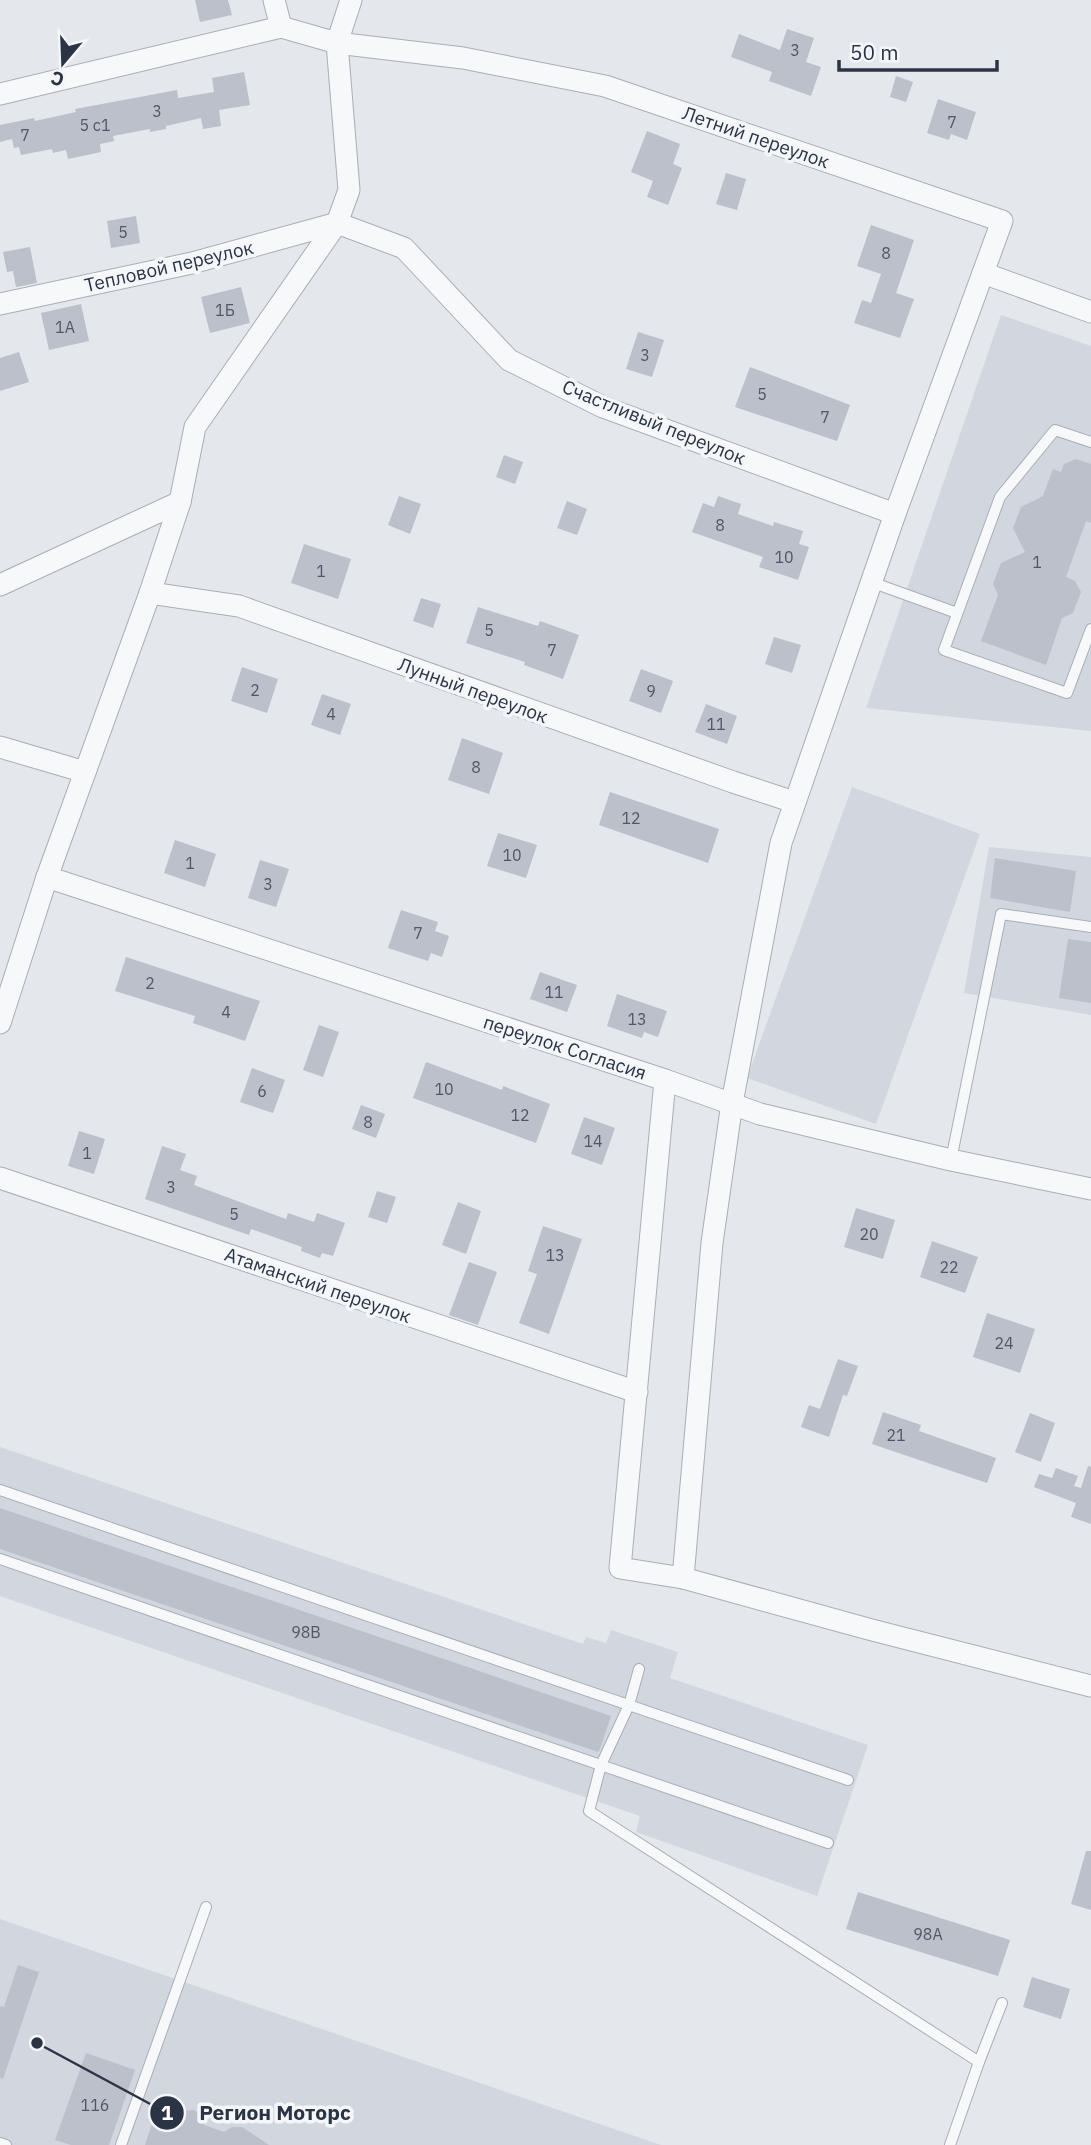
<svg xmlns="http://www.w3.org/2000/svg" width="1091" height="2145" font-family="'IBM Plex Sans',sans-serif">
  <style>
    .built { fill: #d2d6de }
    .building { fill: #bbc0ca }
    .lines { fill: none; stroke-linecap: round; stroke-linejoin: round }
    .service-casing { stroke: #a9aeb7; stroke-width: 12 }
    .minor-casing { stroke: #a9aeb7; stroke-width: 23 }
    .service { stroke: #f7f8fa; stroke-width: 10 }
    .minor { stroke: #f7f8fa; stroke-width: 21 }
    .labels { text-anchor: middle; stroke-width: 7; stroke-linejoin: round; paint-order: stroke }
    .number-label { font-size: 16px; fill: #4f5766 }
    .street-label { font-size: 19px; fill: #2b3445; stroke: #f4f6f9 }
    .leader { fill: none; stroke: #2b3445; stroke-width: 2.5 }
    .callout-dot { fill: #2b3445; stroke: #f4f6f9; stroke-width: 2.5 }
    .mark-label { font-size: 21px; text-anchor: middle; font-weight: bold; fill: #fff }
    .callout-label { font-size: 21px; text-anchor: middle; font-weight: bold; fill: #2b3445; stroke: #f4f6f9; stroke-width: 7; stroke-linejoin: round; paint-order: stroke }
  </style>
  <rect width="100%" height="100%" fill="#e4e7ec"/>
  <g class="built">
    <path d="M1001 315 1091 346V731L866 708Z"/>
    <path d="M852 787 980 834 876 1124 747 1078Z"/>
    <path d="M989 847 1091 857V1015L964 993Z"/>
    <path d="M0 1447 583 1644 586 1637 606 1643 611 1630 678 1652 670 1678 868 1745 817 1896 636 1832 640 1816 0 1596Z"/>
    <path d="M0 1919 661 2145H0Z"/>
  </g>
  <g class="building">
    <path d="M195 0H228L232 15 200 22Z"/>
    <path d="M787 29 814 38 806 62 821 67 811 96 769 81 772 72 731 57 739 34 780 50Z"/>
    <path d="M244 72 250 105 219 110 221 126 203 129 201 118 166 126V129L150 132V129L113 136 114 141 100 144 101 152 68 159 66 150 53 153 52 149 21 155 19 147 14 148 12 139 0 142V125L34 118 35 121 76 112 75 109 177 90 178 98 214 92 212 78Z"/>
    <path d="M896 76 913 82 906 102 890 97Z"/>
    <path d="M938 99 976 112 967 140 951 134 949 140 927 133Z"/>
    <path d="M647 131 680 144 673 164 682 168 668 205 647 197 653 181 631 172Z"/>
    <path d="M726 173 746 179 737 210 716 204Z"/>
    <path d="M136 216 140 243 111 248 107 221Z"/>
    <path d="M871 225 914 240 896 293 914 299 900 338 854 323 862 300 871 303 881 274 857 266Z"/>
    <path d="M30 247 37 283 16 287 13 271 7 272 3 252Z"/>
    <path d="M241 287 250 323 210 333 201 297Z"/>
    <path d="M81 304 89 341 49 350 41 313Z"/>
    <path d="M638 332 664 340 652 377 626 369Z"/>
    <path d="M19 352 29 382 0 391V358Z"/>
    <path d="M750 367 850 405 837 441 735 407Z"/>
    <path d="M504 455 523 462 515 484 496 477Z"/>
    <path d="M1076 459 1091 464V523L1086 521 1066 577 1075 581 1081 592 1073 613 1062 618 1046 665 981 641 998 595 993 584 1001 563 1025 552 1013 528 1021 507 1043 496 1053 469 1061 472 1064 464Z"/>
    <path d="M399 496 421 504 410 534 388 525Z"/>
    <path d="M718 496 741 504 738 514 773 526 774 522 803 531 799 544 809 547 798 580 759 567 763 557 692 532 703 503 714 507Z"/>
    <path d="M567 501 587 509 577 535 557 528Z"/>
    <path d="M304 544 351 559 338 599 291 583Z"/>
    <path d="M421 598 441 604 433 628 413 621Z"/>
    <path d="M478 607 538 626 540 621 579 635 563 679 524 665 525 662 466 643Z"/>
    <path d="M774 637 801 645 792 673 765 664Z"/>
    <path d="M242 667 278 679 267 713 231 701Z"/>
    <path d="M641 669 673 681 661 713 629 701Z"/>
    <path d="M322 694 351 704 340 735 311 725Z"/>
    <path d="M706 704 737 716 727 744 695 732Z"/>
    <path d="M462 738 503 753 489 794 448 780Z"/>
    <path d="M610 792 719 829 708 863 599 825Z"/>
    <path d="M498 833 537 845 526 878 487 866Z"/>
    <path d="M175 840 216 854 205 887 164 873Z"/>
    <path d="M995 858 1076 871 1070 912 990 898Z"/>
    <path d="M260 860 289 869 276 907 248 898Z"/>
    <path d="M401 910 438 922 435 931 449 936 442 957 431 953 428 961 388 948Z"/>
    <path d="M1068 939 1091 942V1003L1059 998Z"/>
    <path d="M126 957 260 1001 245 1041 193 1023 195 1016 115 991Z"/>
    <path d="M540 972 577 985 567 1012 530 999Z"/>
    <path d="M617 994 667 1011 658 1037 644 1032 642 1038 607 1026Z"/>
    <path d="M319 1025 339 1032 323 1077 303 1070Z"/>
    <path d="M426 1062 502 1090 503 1086 550 1104 536 1143 413 1098Z"/>
    <path d="M252 1068 285 1080 273 1113 240 1102Z"/>
    <path d="M361 1105 385 1114 376 1138 352 1129Z"/>
    <path d="M584 1117 615 1128 602 1165 571 1154Z"/>
    <path d="M79 1131 105 1139 94 1174 68 1166Z"/>
    <path d="M162 1146 186 1154 180 1170 197 1176 194 1185 286 1219 288 1213 314 1222 317 1213 345 1223 333 1256 322 1253 320 1258 301 1251 302 1247 251 1229 249 1235 145 1199Z"/>
    <path d="M377 1191 396 1197 387 1223 368 1217Z"/>
    <path d="M458 1202 481 1211 466 1254 442 1245Z"/>
    <path d="M856 1208 895 1220 883 1259 844 1247Z"/>
    <path d="M543 1226 582 1239 549 1334 519 1323 537 1274 528 1271Z"/>
    <path d="M932 1241 978 1257 965 1293 920 1277Z"/>
    <path d="M469 1262 497 1272 478 1325 449 1315Z"/>
    <path d="M987 1313 1035 1329 1020 1373 973 1357Z"/>
    <path d="M838 1359 858 1366 847 1396 843 1395 829 1437 801 1427 809 1405 820 1409Z"/>
    <path d="M883 1412 921 1425 919 1431 996 1458 987 1483 872 1444Z"/>
    <path d="M1030 1413 1055 1423 1041 1462 1015 1452Z"/>
    <path d="M1088 1466 1091 1467V1524L1071 1517 1076 1503 1034 1487 1039 1474 1052 1478 1056 1468 1078 1476 1074 1486 1081 1488Z"/>
    <path d="M0 1508 611 1716 600 1749 598 1752 0 1549Z"/>
    <path d="M1086 1851H1091V1910L1071 1904Z"/>
    <path d="M858 1892 1010 1940 998 1976 846 1929Z"/>
    <path d="M18 1965 39 1972 3 2079 0 2078V2006L4 2007Z"/>
    <path d="M1032 1977 1070 1989 1061 2019 1023 2007Z"/>
    <path d="M86 2053 135 2070 109 2145H71L55 2140Z"/>
    <path d="M157 2109 178 2116 184 2111 194 2110 203 2116 204 2125 224 2132 232 2127H242L269 2145H145Z"/>
  </g>
  <g class="lines">
    <defs>
      <g id="service">
        <path d="M1091 442 1055 430 1000 497 944 650 1067 693 1091 629"/>
        <path d="M871 582 957 613"/>
        <path d="M951 1160 1001 914 1091 927"/>
        <path d="M0 1490 848 1780"/>
        <path d="M0 1559 828 1843"/>
        <path d="M639 1669 629 1705 601 1765 589 1811 979 2062 950 2145"/>
        <path d="M979 2062 1002 2003"/>
        <path d="M0 2143 6 2145"/>
        <path d="M121 2145 206 1907"/>
      </g>
      <g id="minor">
        <path d="M274 0 281 27"/>
        <path d="M0 94 281 27 337 43 463 58 605 86 1002 221 895 514 781 843 732 1103 712 1243 683 1578"/>
        <path d="M983 273 1091 312"/>
        <path d="M0 304 192 263 337 223 404 248 509 360 603 407 895 514"/>
        <path d="M0 585 180 502"/>
        <path d="M150 593 239 606 733 782 794 802"/>
        <path d="M0 747 85 772"/>
        <path d="M47 877 665 1080 760 1114 951 1160 1091 1189"/>
        <path d="M0 1023 47 877 150 593 180 502 195 427 337 223 349 190 337 43 351 0"/>
        <path d="M665 1080 620 1568 683 1578 872 1630 1091 1686"/>
        <path d="M0 1178 637 1392"/>
      </g>
    </defs>
    <use href="#service" class="service-casing"/>
    <use href="#minor" class="minor-casing"/>
    <use href="#service" class="service"/>
    <use href="#minor" class="minor"/>
  </g>
  <g class="labels">
    <g class="number-label">
      <text x="795" y="56">3</text>
      <text x="157" y="117">3</text>
      <text x="952" y="128">7</text>
      <text x="95" y="131">5 с1</text>
      <text x="25" y="141">7</text>
      <text x="123" y="238">5</text>
      <text x="886" y="259">8</text>
      <text x="225" y="316">1Б</text>
      <text x="65" y="333">1А</text>
      <text x="645" y="361">3</text>
      <text x="762" y="400">5</text>
      <text x="825" y="423">7</text>
      <text x="720" y="531">8</text>
      <text x="784" y="563">10</text>
      <text x="1037" y="568">1</text>
      <text x="321" y="577">1</text>
      <text x="489" y="636">5</text>
      <text x="552" y="656">7</text>
      <text x="255" y="696">2</text>
      <text x="651" y="697">9</text>
      <text x="331" y="720">4</text>
      <text x="716" y="730">11</text>
      <text x="476" y="773">8</text>
      <text x="631" y="824">12</text>
      <text x="512" y="861">10</text>
      <text x="190" y="869">1</text>
      <text x="268" y="890">3</text>
      <text x="418" y="939">7</text>
      <text x="150" y="989">2</text>
      <text x="554" y="998">11</text>
      <text x="226" y="1018">4</text>
      <text x="637" y="1025">13</text>
      <text x="444" y="1095">10</text>
      <text x="262" y="1097">6</text>
      <text x="520" y="1121">12</text>
      <text x="368" y="1128">8</text>
      <text x="593" y="1147">14</text>
      <text x="87" y="1159">1</text>
      <text x="171" y="1193">3</text>
      <text x="234" y="1220">5</text>
      <text x="869" y="1240">20</text>
      <text x="555" y="1261">13</text>
      <text x="949" y="1273">22</text>
      <text x="1004" y="1349">24</text>
      <text x="896" y="1441">21</text>
      <text x="306" y="1638">98В</text>
      <text x="928" y="1940">98А</text>
      <text x="95" y="2111">116</text>
    </g>
    <g class="street-label">
      <text transform="translate(756 137) rotate(19)" y="7">Летний переулок</text>
      <text transform="translate(169 266) rotate(-13)" y="7">Тепловой переулок</text>
      <text transform="translate(654 422) rotate(22)" y="7">Счастливый переулок</text>
      <text transform="translate(473 690) rotate(20)" y="7">Лунный переулок</text>
      <text transform="translate(565 1047) rotate(18)" y="7">переулок Согласия</text>
      <text transform="translate(318 1285) rotate(19)" y="7">Атаманский переулок</text>
    </g>
  </g>
  <path class="leader" d="M37 2043L167 2113"/>
  <g class="callout-dot">
    <circle cx="37" cy="2043" r="7"/>
    <circle cx="167" cy="2113" r="18"/>
  </g>
  <g class="mark-label">
    <text x="167" y="2120">1</text>
  </g>
  <g class="callout-label">
    <text x="275" y="2120">Регион Моторс</text>
  </g>
  <g transform="translate(63 63) rotate(199)" stroke="#f4f6f9" stroke-width="5" paint-order="stroke">
  <path d="M0-5L12 26L0 18L-12 26Z" fill="#2b3445"/>
  <text y="-10" font-size="19" font-weight="bold" text-anchor="middle" fill="#2b3445">С</text>
  </g>
  <path d="M839 60v10h158v-10" fill="none" stroke="#2b3445" stroke-width="3.5"/>
  <text x="850" y="60" font-size="21" fill="#2b3445" stroke="#f4f6f9" stroke-width="5" paint-order="stroke">50 m</text>
</svg>
